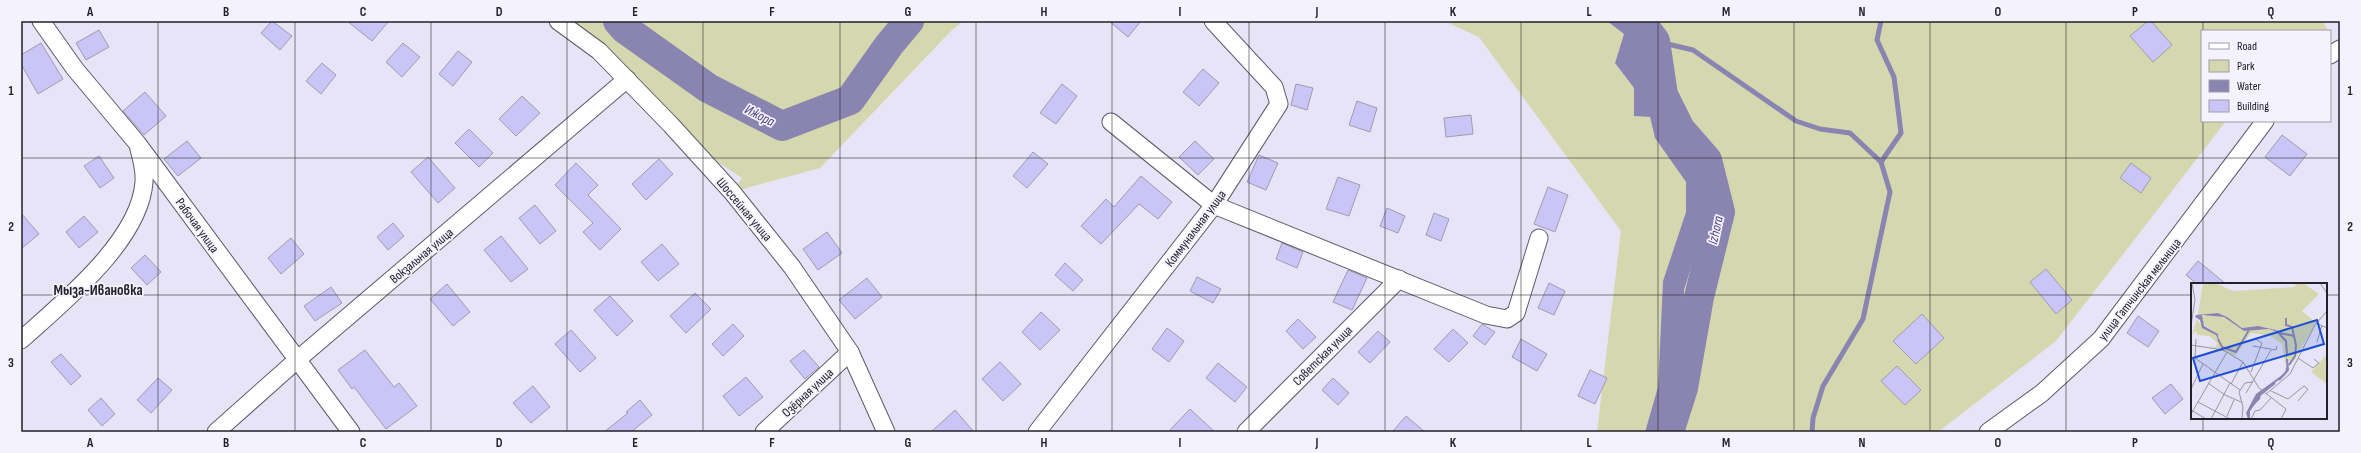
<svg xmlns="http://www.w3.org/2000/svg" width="2361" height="453" font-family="'Sofia Sans Condensed',sans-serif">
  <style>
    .green { fill: #d5d8af }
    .water { fill: #8a84b1 }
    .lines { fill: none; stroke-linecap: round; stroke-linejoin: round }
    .stream { stroke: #8a84b1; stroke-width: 5 }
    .river { stroke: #8a84b1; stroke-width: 30 }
    .building { fill: #cac5f6; stroke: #9e9cad }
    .minor-casing { stroke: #5d5b6b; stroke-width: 19 }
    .minor { stroke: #fff; stroke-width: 17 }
    .grid { fill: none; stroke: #222128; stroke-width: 1; stroke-opacity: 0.55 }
    .labels { text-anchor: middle; stroke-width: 3.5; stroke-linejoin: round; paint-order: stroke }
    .street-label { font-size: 13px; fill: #222128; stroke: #f3f2fd }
    .water-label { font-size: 14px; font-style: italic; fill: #4e427f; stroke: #f3f2fd }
    .quarter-label { font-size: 15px; font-weight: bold; fill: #222128; stroke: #f3f2fd }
    .inset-river { fill: none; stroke: #8a84b1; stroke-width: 2 }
    .inset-road { fill: none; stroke: #9896a4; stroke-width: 1 }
    .view { fill: #1d4ed8; fill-opacity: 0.15; stroke: #1d4ed8; stroke-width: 2 }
    .inset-edge { fill: none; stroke: #222128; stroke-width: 2 }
    .neatline { fill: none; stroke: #222128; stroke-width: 1.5 }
    .grid-label { font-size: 13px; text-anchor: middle; font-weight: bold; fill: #222128 }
  </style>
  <rect width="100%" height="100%" fill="#e6e4f6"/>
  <g class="green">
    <path d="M565 21H963L950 32 820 168 732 192 742 178 719 163 627 68Z"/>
    <path d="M1444 21H1607L1624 34 1615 63 1634 88V116L1650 117 1655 138 1686 182V212L1663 281 1658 387 1645 432H1597L1621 231 1479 37Z"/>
    <path d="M1644 21H2322L2329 31H2202V121H2226L2056 341 1938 432H1672L1683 370 1684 290 1696 252 1714 216 1707 169 1643 53 1646 25Z"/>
  </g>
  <path class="water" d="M1607 21H1644L1646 25 1643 53 1707 169 1714 216 1696 252 1684 290 1683 370 1672 432H1645L1658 387 1663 281 1686 212V182L1655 138 1650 117 1634 116V88L1615 63 1624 34Z"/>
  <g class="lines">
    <g class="stream">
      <path d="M1881 21 1877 40 1894 77 1901 133 1881 162"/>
      <path d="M1655 41 1693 50 1796 121 1820 129 1850 133 1881 162 1890 192 1863 319 1823 386 1813 418 1812 432"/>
    </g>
    <g class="river">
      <path d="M618 21 625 29 708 88 782 126 850 100 889 45 909 21"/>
      <path d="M1640 21 1655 41 1663 95 1680 129 1707 160 1720 212 1699 297 1683 388 1669 432"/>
    </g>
  </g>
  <g class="building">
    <path d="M272 21 292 36 280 50 261 33Z"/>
    <path d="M347 21H389L372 41Z"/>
    <path d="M1109 21H1141L1128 37Z"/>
    <path d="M2148 21H2151L2172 45 2153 62 2130 36Z"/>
    <path d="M99 30 109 47 86 60 76 43Z"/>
    <path d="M41 43 63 79 38 94 21 64V55Z"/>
    <path d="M403 43 420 57 402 77 386 62Z"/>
    <path d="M458 51 472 62 453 86 439 74Z"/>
    <path d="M322 63 336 75 321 94 306 81Z"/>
    <path d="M1203 69 1219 83 1199 106 1183 92Z"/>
    <path d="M1062 84 1077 96 1056 124 1040 113Z"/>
    <path d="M1296 84 1313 88 1307 110 1291 105Z"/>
    <path d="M145 92 166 116 144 135 123 111Z"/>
    <path d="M522 96 540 113 516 136 499 119Z"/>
    <path d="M1357 101 1377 108 1370 132 1349 125Z"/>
    <path d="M1471 115 1473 134 1446 137 1444 118Z"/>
    <path d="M469 129 493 153 479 167 455 143Z"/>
    <path d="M2282 135 2307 154 2290 176 2265 157Z"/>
    <path d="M187 141 201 158 178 176 164 159Z"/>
    <path d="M1195 141 1214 159 1198 175 1179 157Z"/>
    <path d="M1033 152 1048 164 1027 188 1013 176Z"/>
    <path d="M1259 155 1278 163 1266 190 1247 182Z"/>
    <path d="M99 156 114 178 100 188 84 166Z"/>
    <path d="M428 157 455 188 438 203 411 172Z"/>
    <path d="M659 159 673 174 646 200 632 184Z"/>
    <path d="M576 163 598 185 588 195 621 229 600 250 583 232 593 223 555 185Z"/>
    <path d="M2131 163 2151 178 2141 193 2120 178Z"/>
    <path d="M1141 176 1172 202 1158 219 1139 204 1101 244 1081 226 1106 199 1114 207Z"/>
    <path d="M1338 177 1360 185 1349 216 1326 209Z"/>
    <path d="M1548 187 1568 195 1555 232 1534 224Z"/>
    <path d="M535 205 556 231 540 244 519 218Z"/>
    <path d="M1387 208 1405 216 1398 233 1380 226Z"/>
    <path d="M21 213 39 234 21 249Z"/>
    <path d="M1434 213 1449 219 1441 241 1426 235Z"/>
    <path d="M84 216 98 232 79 248 66 232Z"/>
    <path d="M393 223 404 236 388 250 377 237Z"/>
    <path d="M827 232 842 253 818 270 803 249Z"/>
    <path d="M501 236 528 269 511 282 484 250Z"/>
    <path d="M291 238 304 254 281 274 268 258Z"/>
    <path d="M1282 243 1303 252 1297 268 1276 259Z"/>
    <path d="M662 244 679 264 658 281 641 262Z"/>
    <path d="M145 255 161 272 147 285 131 268Z"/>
    <path d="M2198 261 2226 284H2197L2186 275Z"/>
    <path d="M1065 263 1083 280 1073 291 1055 275Z"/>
    <path d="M2046 269 2072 300 2056 314 2030 282Z"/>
    <path d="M1348 270 1367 278 1352 310 1333 302Z"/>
    <path d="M1197 277 1221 289 1213 303 1190 291Z"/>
    <path d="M867 278 882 297 855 319 839 300Z"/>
    <path d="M1549 283 1565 291 1554 315 1538 308Z"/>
    <path d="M447 284 470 312 453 326 430 299Z"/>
    <path d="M331 287 342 303 315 321 304 306Z"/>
    <path d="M695 293 711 309 686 333 670 316Z"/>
    <path d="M610 296 633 321 617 336 594 310Z"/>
    <path d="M1041 312 1060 330 1040 350 1022 332Z"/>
    <path d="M1922 314 1944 338 1916 364 1893 341Z"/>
    <path d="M2138 316 2159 331 2148 347 2127 333Z"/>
    <path d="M1298 319 1316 337 1303 349 1286 331Z"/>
    <path d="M733 324 744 336 723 356 712 344Z"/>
    <path d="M1482 324 1495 332 1485 345 1473 336Z"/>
    <path d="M1167 328 1184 341 1169 362 1152 349Z"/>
    <path d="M1453 329 1468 343 1449 362 1434 349Z"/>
    <path d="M571 330 596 358 580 372 555 344Z"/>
    <path d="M1378 331 1390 342 1370 363 1358 352Z"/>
    <path d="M1521 339 1547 354 1537 371 1512 357Z"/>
    <path d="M365 350 394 387 399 383 417 406 386 429 354 387 352 389 338 370Z"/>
    <path d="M804 350 819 367 805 379 790 361Z"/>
    <path d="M61 354 81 376 71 385 51 362Z"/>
    <path d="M1000 362 1021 384 1003 401 982 379Z"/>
    <path d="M1218 363 1247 387 1235 402 1206 378Z"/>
    <path d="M1897 366 1921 390 1905 405 1881 381Z"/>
    <path d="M1590 370 1607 378 1595 404 1578 396Z"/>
    <path d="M746 377 763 397 739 416 723 396Z"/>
    <path d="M158 378 172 390 151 413 137 400Z"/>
    <path d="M1333 378 1349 393 1338 405 1322 390Z"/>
    <path d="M2171 384 2183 399 2165 414 2152 398Z"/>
    <path d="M533 386 550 407 531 423 513 403Z"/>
    <path d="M101 398 115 414 102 426 88 410Z"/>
    <path d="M640 400 652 415 631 432H604L628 413 626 412Z"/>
    <path d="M1190 409 1215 432H1168Z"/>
    <path d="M955 410 974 432H931Z"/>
    <path d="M1406 416 1425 432H1392Z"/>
  </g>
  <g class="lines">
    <defs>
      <g id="minor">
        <path d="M41 21 75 69 137 143 351 432"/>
        <path d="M558 21 599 51 671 125 732 192 792 267 850 352 886 432"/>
        <path d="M2330 55 2340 49"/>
        <path d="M1111 122 1214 205 1486 315 1507 319 1516 313 1539 238"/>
        <path d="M21 340C62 303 140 241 144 182 145 171 142 160 139 149"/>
        <path d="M216 432 297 360 627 79"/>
        <path d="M764 432 850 352"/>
        <path d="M1037 432 1214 205 1279 104 1274 87 1213 21"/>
        <path d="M1246 432 1399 279"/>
        <path d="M1988 432 2042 393 2101 339 2265 121"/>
      </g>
    </defs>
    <use href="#minor" class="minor-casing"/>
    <use href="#minor" class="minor"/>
  </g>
  <path class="grid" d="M158 21V432M295 21V432M431 21V432M567 21V432M703 21V432M840 21V432M976 21V432M1112 21V432M1249 21V432M1385 21V432M1521 21V432M1658 21V432M1794 21V432M1930 21V432M2066 21V432M2203 21V31M2203 121V284M21 158H2340M21 295H2192M2326 295H2340M2203 418V432"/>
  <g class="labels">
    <g class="street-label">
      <text transform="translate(745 209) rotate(50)" y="5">Шоссейная улица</text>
      <text transform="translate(198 225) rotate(54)" y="5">Рабочая улица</text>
      <text transform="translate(1195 228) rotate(-53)" y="5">Коммунальная улица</text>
      <text transform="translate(421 255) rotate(-40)" y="5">Вокзальная улица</text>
      <text transform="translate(2139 289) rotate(-52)" y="5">улица Гатчинская мельница</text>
      <text transform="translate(1322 355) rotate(-45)" y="5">Советская улица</text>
      <text transform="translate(807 392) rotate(-43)" y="5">Озёрная улица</text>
    </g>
    <g class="water-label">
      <text transform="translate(760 115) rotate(27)" y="5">Ижора</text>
      <text transform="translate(1715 230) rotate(-77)" y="5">Izhora</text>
    </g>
    <g class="quarter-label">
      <text x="98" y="295">Мыза-Ивановка</text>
    </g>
  </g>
  <g transform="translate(2191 283)">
    <rect width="136" height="136" fill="#e6e4f6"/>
    <path d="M12 0H24L42 8 103 4 106 0H112L128 11 111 28 125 40 103 78H97L95 59 85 47 67 43 51 45 36 34 27 30 7 32ZM14 32 33 34 53 48 78 46 86 49 93 57 96 79 94 81 91 61 80 53 60 50 44 73 18 63 25 64 26 60 18 53 6 52 5 48 1 52 6 36 9 41 25 52 29 59 27 51 11 40 10 34ZM136 71V101L120 89Z" fill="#d5d8af"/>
    <path d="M27 30 36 34 51 45 67 43 85 47 95 59 97 88 93 93 70 110 69 116 59 126 57 136 55 130 65 111 94 90 96 81 94 59 86 49 78 46 53 48 33 34 11 32 13 43 27 51 28 59 25 52 11 45 9 37 4 34 5 32Z" fill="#8a84b1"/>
    <path class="inset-river" d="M95 35V42L101 44 105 62 104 73 98 82M86 48 95 58 96 71M89 50 103 53M27 56 31 64 45 69 58 47M88 97 97 87 96 76M58 136V128L69 112 84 100"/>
    <path class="inset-road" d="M129 0 136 10M125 40 136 45M0 42 4 17 1 0M5 56 4 75 49 107M126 59 131 42M0 62 32 67 52 79 68 105 95 126 90 136M62 63 85 67 86 63M107 75 122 85 128 80 123 76M60 89 71 60 63 55M17 100 34 112 50 119M40 101 52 79M0 106 12 81M80 108 97 116 113 103 117 106 107 118M55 110 80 67M75 111 99 91 124 42 136 28M7 119 39 136M0 127 15 136M0 131 36 69M36 133 43 117M20 136 39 100M51 136 52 124 48 109 54 100 62 99M60 136 64 128 69 127 80 115"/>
    <path class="view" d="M126 37 133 61 9 98 2 75Z"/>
    <rect width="136" height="136" class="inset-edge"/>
  </g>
  <rect width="2361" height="453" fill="none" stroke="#f3f2fd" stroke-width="44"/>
  <rect x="2201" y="30" width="130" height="92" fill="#f3f2fd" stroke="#9f9ea8"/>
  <rect x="2209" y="43" width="20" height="6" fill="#ffffff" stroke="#9f9ea8"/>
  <text x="2237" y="50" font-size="12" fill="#222128">Road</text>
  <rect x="2209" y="60" width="20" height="12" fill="#d5d8af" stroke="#9f9ea8"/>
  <text x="2237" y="70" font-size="12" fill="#222128">Park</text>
  <rect x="2209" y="80" width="20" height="12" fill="#8a84b1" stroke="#9f9ea8"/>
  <text x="2237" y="90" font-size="12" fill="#222128">Water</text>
  <rect x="2209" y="100" width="20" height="12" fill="#cac5f6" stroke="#9f9ea8"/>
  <text x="2237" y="110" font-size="12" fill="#222128">Building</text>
  <rect x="22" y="22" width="2317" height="409" class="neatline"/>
  <g class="grid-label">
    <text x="90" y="16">A</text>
    <text x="226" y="16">B</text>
    <text x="363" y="16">C</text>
    <text x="499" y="16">D</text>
    <text x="635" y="16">E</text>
    <text x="772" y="16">F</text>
    <text x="908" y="16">G</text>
    <text x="1044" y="16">H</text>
    <text x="1180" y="16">I</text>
    <text x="1317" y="16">J</text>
    <text x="1453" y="16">K</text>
    <text x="1589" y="16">L</text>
    <text x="1726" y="16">M</text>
    <text x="1862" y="16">N</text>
    <text x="1998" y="16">O</text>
    <text x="2135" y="16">P</text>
    <text x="2271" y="16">Q</text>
    <text x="11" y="95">1</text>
    <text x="2350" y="95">1</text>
    <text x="11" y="231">2</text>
    <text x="2350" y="231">2</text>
    <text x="11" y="367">3</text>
    <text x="2350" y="367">3</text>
    <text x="90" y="447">A</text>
    <text x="226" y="447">B</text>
    <text x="363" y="447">C</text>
    <text x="499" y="447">D</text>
    <text x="635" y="447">E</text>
    <text x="772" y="447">F</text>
    <text x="908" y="447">G</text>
    <text x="1044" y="447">H</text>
    <text x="1180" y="447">I</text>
    <text x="1317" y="447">J</text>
    <text x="1453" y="447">K</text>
    <text x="1589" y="447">L</text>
    <text x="1726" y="447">M</text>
    <text x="1862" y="447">N</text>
    <text x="1998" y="447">O</text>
    <text x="2135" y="447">P</text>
    <text x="2271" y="447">Q</text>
  </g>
</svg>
